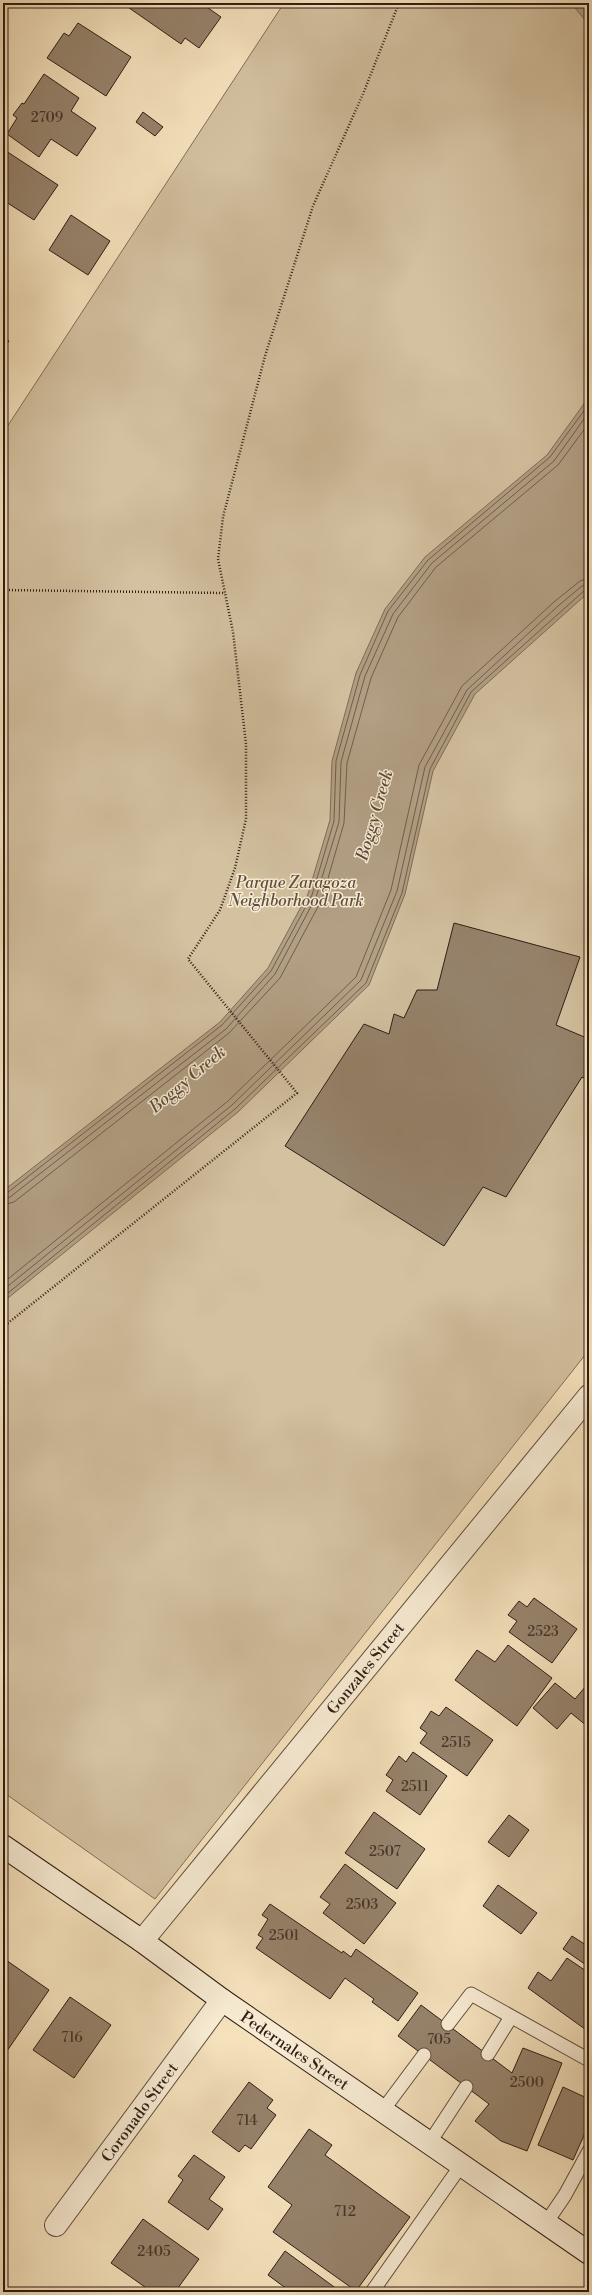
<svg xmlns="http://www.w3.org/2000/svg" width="592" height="2295" font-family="'Libre Bodoni',serif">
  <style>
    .green { fill: #d3c1a0; stroke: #816f5a }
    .water { fill: #b29f84; stroke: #7e6b57 }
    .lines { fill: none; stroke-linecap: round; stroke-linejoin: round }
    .shore { stroke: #705e4c; stroke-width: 1 }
    .building { fill: #96836c; stroke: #2f1d14 }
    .lane-casing { stroke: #604e3e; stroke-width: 15 }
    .street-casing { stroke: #604e3e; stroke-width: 24 }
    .secondary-casing { stroke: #2f1d14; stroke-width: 24 }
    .path { stroke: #2f1d14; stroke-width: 2.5; stroke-dasharray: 1 2; stroke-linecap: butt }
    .lane { stroke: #f8ecd4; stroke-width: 13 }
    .street { stroke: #f8ecd4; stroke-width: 22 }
    .secondary { stroke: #f8ecd4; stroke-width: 22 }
    .rail { stroke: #2f1d14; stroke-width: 3; stroke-dasharray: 7 7; stroke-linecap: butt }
    .labels { text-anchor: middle; stroke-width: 3; stroke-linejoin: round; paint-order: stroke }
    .number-label { font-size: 14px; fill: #49362a }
    .park-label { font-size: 16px; font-style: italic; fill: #604e3e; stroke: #f8ecd4 }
    .street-label { font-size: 16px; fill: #2f1d14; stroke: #f8ecd4 }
    .water-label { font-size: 17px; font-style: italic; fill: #5d4a3b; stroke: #f8ecd4 }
  </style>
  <rect width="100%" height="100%" fill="#f5e2bd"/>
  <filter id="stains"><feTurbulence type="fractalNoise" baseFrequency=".005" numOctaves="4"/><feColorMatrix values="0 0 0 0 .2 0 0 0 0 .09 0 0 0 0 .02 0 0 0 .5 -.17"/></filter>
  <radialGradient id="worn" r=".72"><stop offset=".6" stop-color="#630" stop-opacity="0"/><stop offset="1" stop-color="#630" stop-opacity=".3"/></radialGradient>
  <path class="green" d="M284 3H589V1350L155 1899 3 1792V433Z"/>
  <g class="water">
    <path d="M571 3H589V25Z"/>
    <path d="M589 397V592L475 694 433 771 405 894 369 985 238 1112 3 1302V1191L220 1022 268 968 308 894 330 820 332 761 356 673 385 609 425 557 547 455Z"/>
  </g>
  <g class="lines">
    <g class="shore">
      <path d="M3 1194 7 1193 222 1025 271 971 312 895 334 821 336 761 360 675 388 611 428 560 550 457 589 404"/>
      <path d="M3 1199 10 1197 226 1029 275 974 316 897 339 822 341 762 365 676 393 614 432 563 554 461 589 412"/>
      <path d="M3 1205 14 1202 229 1033 280 978 322 899 344 823 347 763 371 678 398 617 436 567 558 465 589 423"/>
      <path d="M3 1283 228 1101 356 977 391 890 419 765 462 686 554 602 580 581 589 578"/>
      <path d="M3 1290 232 1105 361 980 397 891 425 767 467 690 558 606 582 586 589 584"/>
      <path d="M3 1297 235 1109 366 983 402 893 430 769 471 692 585 590 589 589"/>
    </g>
  </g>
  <g class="building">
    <path d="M122 3H201L221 17 199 48 185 38 181 44Z"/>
    <path d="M78 23 131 57 106 96 47 58 64 33 69 36Z"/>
    <path d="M44 74 79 98 71 111 96 128 77 156 51 139 39 157 7 134 17 118 13 115 22 103 24 104Z"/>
    <path d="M143 112 163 127 155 136 136 122Z"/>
    <path d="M3 149 58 185 34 220 3 200Z"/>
    <path d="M71 215 110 241 88 275 49 250Z"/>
    <path d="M3 337 9 341 3 349Z"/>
    <path d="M454 923 580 957 556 1025 589 1039V1080L582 1077 506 1197 483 1187 444 1246 285 1146 364 1024 389 1034 394 1014 404 1018 417 990H437Z"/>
    <path d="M534 1598 577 1629 552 1663 509 1632 517 1621 508 1615 519 1601 527 1607Z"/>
    <path d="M508 1645 552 1678 517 1726 455 1680 477 1650 495 1662Z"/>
    <path d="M555 1683 575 1699 586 1686 589 1689V1724L587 1726 571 1713 557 1729 533 1708Z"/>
    <path d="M446 1707 493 1740 467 1776 420 1743 427 1733 420 1728 426 1719 431 1711 439 1716Z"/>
    <path d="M413 1752 447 1776 420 1815 386 1791 393 1780 386 1775 399 1756 406 1762Z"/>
    <path d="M374 1812 425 1849 397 1889 345 1853Z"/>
    <path d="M509 1815 529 1830 509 1857 488 1842Z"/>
    <path d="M345 1864 396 1903 364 1944 323 1913 330 1904 320 1897Z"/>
    <path d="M498 1885 537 1913 521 1934 483 1906Z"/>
    <path d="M270 1904 342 1953 343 1951 351 1957 356 1949 418 1993 398 2021 372 2002 374 1999 345 1978 330 1999 256 1948 263 1938 258 1935 268 1919 262 1915Z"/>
    <path d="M572 1936 589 1947V1967L563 1949Z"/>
    <path d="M3 1958 49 1990 7 2051 3 2048Z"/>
    <path d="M567 1958 589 1973V2032L528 1988 538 1972 551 1981Z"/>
    <path d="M70 1997 111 2025 74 2078 33 2050Z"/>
    <path d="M421 2005 512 2073 523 2048 562 2063 527 2151 501 2141 475 2121 489 2104 398 2036Z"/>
    <path d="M249 2082 273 2100 267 2108 276 2115 251 2149 245 2145 239 2152 212 2132Z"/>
    <path d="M563 2087 589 2099V2124L573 2160 538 2145Z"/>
    <path d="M309 2129 332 2145 325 2155 410 2217 356 2291 273 2232 292 2205 268 2187Z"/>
    <path d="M194 2155 225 2177 209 2199 223 2209 208 2230 168 2202 183 2180 178 2176Z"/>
    <path d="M143 2219 199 2259 175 2292H152L111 2263Z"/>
    <path d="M285 2251 341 2292H291L268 2275Z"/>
  </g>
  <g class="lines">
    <defs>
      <g id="lane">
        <path d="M448 2024 471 1994 589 2060"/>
        <path d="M488 2054 511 2017"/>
        <path d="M383 2110 424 2055"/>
        <path d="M430 2142 466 2087"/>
        <path d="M546 2223 565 2195 589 2151"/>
        <path d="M372 2292 462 2164"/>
      </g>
      <g id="street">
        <path d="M142 1941 589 1396"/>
        <path d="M56 2225 222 2000"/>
      </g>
      <path id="secondary" d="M3 1846 142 1941 222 2000 589 2253"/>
    </defs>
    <use href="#lane" class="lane-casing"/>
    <use href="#street" class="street-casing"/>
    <use href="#secondary" class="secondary-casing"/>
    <g class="path">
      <path d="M3 590 224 593"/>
      <path d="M3 1327 297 1093 188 959 220 910 235 868 246 819V744L233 632 218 559 223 517 265 356 313 206 363 94 399 3"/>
    </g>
    <use href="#lane" class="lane"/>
    <use href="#street" class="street"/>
    <use href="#secondary" class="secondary"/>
    <path class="rail" d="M3 2284 9 2292"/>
  </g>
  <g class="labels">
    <g class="number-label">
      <text x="47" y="122">2709</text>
      <text x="543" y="1636">2523</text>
      <text x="456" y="1747">2515</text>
      <text x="415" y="1791">2511</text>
      <text x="385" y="1856">2507</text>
      <text x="362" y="1909">2503</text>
      <text x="284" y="1940">2501</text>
      <text x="72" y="2042">716</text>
      <text x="439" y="2044">705</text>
      <text x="527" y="2087">2500</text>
      <text x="247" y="2125">714</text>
      <text x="345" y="2216">712</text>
      <text x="154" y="2256">2405</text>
    </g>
    <g class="park-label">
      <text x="296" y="888">Parque Zaragoza<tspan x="296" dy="18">Neighborhood Park</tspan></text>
    </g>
    <g class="street-label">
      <text transform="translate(365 1668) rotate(-51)" y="6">Gonzales Street</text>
      <text transform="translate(295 2050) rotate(34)" y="6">Pedernales Street</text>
      <text transform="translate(139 2112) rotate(-54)" y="6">Coronado Street</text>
    </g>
    <g class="water-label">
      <text transform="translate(374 815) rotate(-74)" y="6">Boggy Creek</text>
      <text transform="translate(187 1079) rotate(-40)" y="6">Boggy Creek</text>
    </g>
  </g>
  <rect width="592" height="2295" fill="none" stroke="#f5e2bd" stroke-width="16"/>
  <rect x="4" y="4" width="584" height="2287" fill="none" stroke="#2f1d14" stroke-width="2"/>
  <rect x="8" y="8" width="576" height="2279" fill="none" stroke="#2f1d14"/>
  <rect width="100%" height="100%" filter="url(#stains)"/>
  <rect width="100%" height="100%" fill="url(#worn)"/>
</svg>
